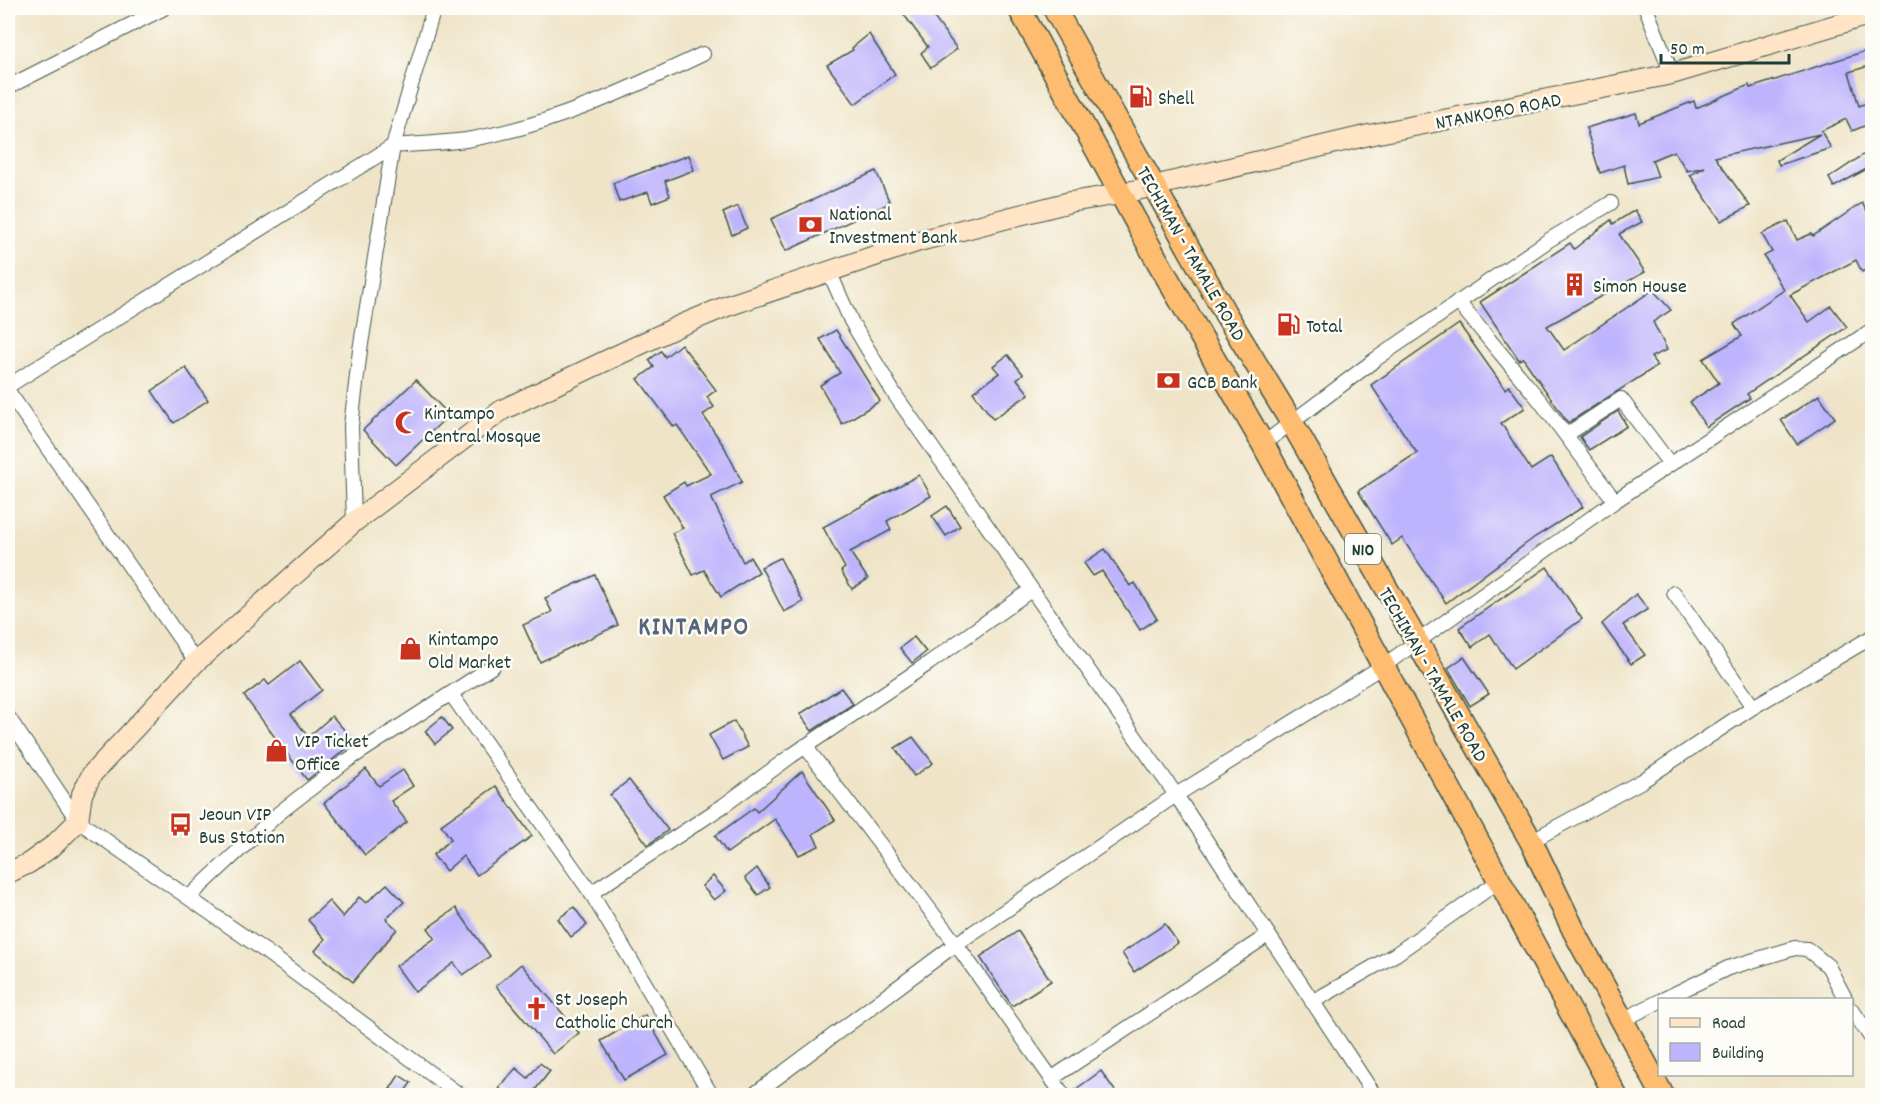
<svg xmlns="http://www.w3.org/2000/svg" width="1880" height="1103" font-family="Dekko,sans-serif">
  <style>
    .building { fill: #beb3fd }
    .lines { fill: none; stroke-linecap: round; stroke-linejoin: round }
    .minor-casing { stroke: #3e564a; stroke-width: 16 }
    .secondary-casing { stroke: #3e564a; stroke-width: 22 }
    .trunk-casing { stroke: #3e564a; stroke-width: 25 }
    .minor { stroke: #fff; stroke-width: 14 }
    .secondary { stroke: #ffe4c6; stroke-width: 20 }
    .trunk { stroke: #febc70; stroke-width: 22 }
    .labels { text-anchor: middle; stroke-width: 5; stroke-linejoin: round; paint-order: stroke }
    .shield { fill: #fdfcf7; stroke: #62766e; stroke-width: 1.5 }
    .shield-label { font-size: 18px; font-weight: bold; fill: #1f3d34 }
    .poi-label { font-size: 20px; fill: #1f3d34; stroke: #fdfcf7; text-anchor: start }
    .street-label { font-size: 20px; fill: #1f3d34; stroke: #fdfcf7 }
    .district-label { font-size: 26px; font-weight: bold; letter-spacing: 1.5px; fill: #57667a; stroke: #fdfcf7 }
  </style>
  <rect width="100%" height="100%" fill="#fdfcf7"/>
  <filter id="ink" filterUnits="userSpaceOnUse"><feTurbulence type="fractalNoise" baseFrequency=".0167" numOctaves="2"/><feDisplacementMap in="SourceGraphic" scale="12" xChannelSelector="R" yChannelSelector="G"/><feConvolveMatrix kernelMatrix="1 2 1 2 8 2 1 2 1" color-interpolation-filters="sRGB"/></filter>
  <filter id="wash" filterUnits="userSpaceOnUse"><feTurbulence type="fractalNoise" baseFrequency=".008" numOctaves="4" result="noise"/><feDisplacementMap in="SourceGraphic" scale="24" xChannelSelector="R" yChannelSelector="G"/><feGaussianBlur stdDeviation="1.35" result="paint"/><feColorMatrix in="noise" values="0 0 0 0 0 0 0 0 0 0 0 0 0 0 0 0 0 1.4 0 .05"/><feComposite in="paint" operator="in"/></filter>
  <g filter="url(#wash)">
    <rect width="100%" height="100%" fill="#efe4c7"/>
    <g id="blocks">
      <g class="building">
        <path d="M899 8H927L957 49 931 68 921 53 928 47Z"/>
        <path d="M869 34 895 74 855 104 827 65 853 50 852 48Z"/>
        <path d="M1872 49V65L1849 72 1859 106 1872 101V123L1852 131 1846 119 1821 131 1831 148 1779 165 1777 160 1820 134 1715 157 1750 206 1721 221 1690 175 1705 167 1687 171 1674 151 1652 160 1658 177 1628 184 1624 165 1600 173 1586 128 1636 113 1639 123 1694 101 1696 108 1749 85 1750 88Z"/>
        <path d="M1872 149V166L1834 187 1829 178Z"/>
        <path d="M689 155 694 170 665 181 670 196 652 203 648 192 619 202 613 183Z"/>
        <path d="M876 171 890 203 786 251 771 219Z"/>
        <path d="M1862 203 1872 220V266L1862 272 1856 260 1790 295 1809 322 1831 306 1847 327 1747 394 1750 398 1706 427 1690 402 1719 383 1703 359 1742 336 1734 324 1784 290 1764 256 1772 252 1762 234 1788 221 1797 240 1811 234 1813 236Z"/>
        <path d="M738 206 747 228 732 235 723 213Z"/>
        <path d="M1635 210 1642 222 1619 234 1645 272 1547 326 1564 350 1653 290 1671 310 1653 322 1667 350 1651 357 1657 366 1568 423 1523 358 1519 360 1480 302 1570 243 1574 249 1611 220 1613 224Z"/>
        <path d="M1459 324 1505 389 1509 386 1525 408 1501 423 1531 470 1551 457 1583 507 1535 537 1446 603 1402 538 1392 545 1358 491 1417 453 1371 385Z"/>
        <path d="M836 330 880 401 842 424 820 385 840 373 820 339Z"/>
        <path d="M681 344 716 390 707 397 714 407 703 415 725 448 742 482 711 497 743 562 750 557 759 572 721 597 704 570 693 575 672 533 683 528 663 495 684 482 686 486 711 474 677 425 674 427 638 379 654 367 649 360 661 351 665 357Z"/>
        <path d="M1008 355 1023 374 1017 379 1029 394 993 419 973 392 999 373 993 366Z"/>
        <path d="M186 368 208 400 174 423 152 391Z"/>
        <path d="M416 380 449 415 396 465 363 430Z"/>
        <path d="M1819 395 1835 418 1797 444 1781 420Z"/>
        <path d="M1618 411 1627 426 1589 450 1580 437Z"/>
        <path d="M919 475 931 496 887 521 891 530 850 552 868 579 852 589 841 571 845 568 823 527Z"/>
        <path d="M947 506 960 526 946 536 932 516Z"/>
        <path d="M1105 549 1130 586 1135 583 1157 619 1140 630 1102 571 1093 576 1084 563Z"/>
        <path d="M780 558 803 602 784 612 761 567Z"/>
        <path d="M1547 567 1582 619 1513 669 1490 634 1472 647 1459 628Z"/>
        <path d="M595 575 618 625 540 662 523 625 552 612 545 598Z"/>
        <path d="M1636 594 1648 609 1623 625 1645 655 1631 664 1602 624Z"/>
        <path d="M914 637 926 652 912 663 900 648Z"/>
        <path d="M1464 657 1489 694 1470 706 1448 668Z"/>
        <path d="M300 661 322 690 291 714 308 737 332 716 355 742 307 780 244 696 265 680 269 685Z"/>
        <path d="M841 688 853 704 812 731 800 714Z"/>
        <path d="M442 717 452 730 435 744 425 731Z"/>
        <path d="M734 721 748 747 723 760 709 735Z"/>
        <path d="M913 737 933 763 914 776 895 748Z"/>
        <path d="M366 769 379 786 403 770 413 786 391 801 407 822 365 855 324 803Z"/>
        <path d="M802 771 835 820 813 834 819 846 799 855 775 819 727 853 715 836 754 808 757 812Z"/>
        <path d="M629 780 668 830 648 845 610 795Z"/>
        <path d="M496 786 532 836 477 875 463 856 446 871 433 855 451 839 441 825Z"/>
        <path d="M757 868 770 887 758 895 745 878Z"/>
        <path d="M713 876 726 891 714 900 702 886Z"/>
        <path d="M387 884 404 902 386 919 397 929 353 982 315 951 325 939 308 920 329 901 343 917 359 897 366 903Z"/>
        <path d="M574 907 587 925 571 937 558 919Z"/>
        <path d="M456 908 490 956 463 975 454 963 415 992 396 966 435 938 428 928Z"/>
        <path d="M1165 924 1178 943 1134 972 1122 953Z"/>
        <path d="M1018 931 1051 981 1012 1006 980 957Z"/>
        <path d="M521 964 579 1033 553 1054 496 986Z"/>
        <path d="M645 1015 668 1055 624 1080 601 1041Z"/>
        <path d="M540 1063 550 1071 531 1095H508L499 1088 516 1068 528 1078Z"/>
        <path d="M1101 1071 1118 1095H1073L1072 1092Z"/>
        <path d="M399 1075 411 1083 402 1095 390 1089Z"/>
      </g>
    </g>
  </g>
  <g filter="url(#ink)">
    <use href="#blocks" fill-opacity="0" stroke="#3e564a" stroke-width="1.5"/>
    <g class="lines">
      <defs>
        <g id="minor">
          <path d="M1646 8 1672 74"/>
          <path d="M8 87 164 8"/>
          <path d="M829 271 851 321 895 395 1176 795 1375 1096"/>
          <path d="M1458 302 1541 402 1615 501"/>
          <path d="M8 386 393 146C418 144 443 143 466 140 551 126 627 90 703 54"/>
          <path d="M8 391 196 662"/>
          <path d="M1566 435 1621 399 1670 464"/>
          <path d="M1263 444 1376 359 1549 240 1611 203"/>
          <path d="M354 522 351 426 360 350 393 146 434 8"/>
          <path d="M1674 593 1753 707"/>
          <path d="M451 694 591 893 712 1096"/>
          <path d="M8 717 78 821 265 951 461 1096"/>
          <path d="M805 746 956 944 1064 1096"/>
          <path d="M1531 841 1642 781 1753 707 1872 637"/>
          <path d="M591 893 723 806 791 756 929 663 1031 590"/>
          <path d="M189 897 279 813 345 762 493 666"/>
          <path d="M1662 1000 1728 968 1795 948 1807 949 1828 966 1846 1000"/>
          <path d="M1312 1002 1396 954 1499 881"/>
          <path d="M1852 1010 1872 1039"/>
          <path d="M1621 1021 1660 1001"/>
          <path d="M1051 1079 1268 935"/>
          <path d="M752 1096 956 944 1176 795 1383 666 1615 501 1872 330"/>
        </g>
        <path id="secondary" d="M8 873 29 863 54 845 78 821 82 794 92 774 196 662 354 522 502 410 679 326 727 306 919 241 1070 202 1120 194 1369 135 1672 74 1872 14"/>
        <g id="trunk">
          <path d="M1019 8 1157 260 1263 444 1616 1096"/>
          <path d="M1054 8 1225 313 1292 423 1531 841 1574 931 1663 1096"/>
        </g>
      </defs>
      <use href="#minor" class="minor-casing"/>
      <use href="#secondary" class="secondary-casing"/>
      <use href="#trunk" class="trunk-casing"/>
      <use href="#minor" class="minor"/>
      <use href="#secondary" class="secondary"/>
      <use href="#trunk" class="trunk"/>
    </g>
  </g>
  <defs>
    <symbol id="fuel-bare" viewBox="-9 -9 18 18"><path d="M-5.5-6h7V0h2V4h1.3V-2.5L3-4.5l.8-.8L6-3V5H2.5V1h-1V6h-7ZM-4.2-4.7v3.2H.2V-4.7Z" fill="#c8321e" stroke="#fdfcf7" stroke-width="2.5" paint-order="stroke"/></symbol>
    <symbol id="bank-bare" viewBox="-9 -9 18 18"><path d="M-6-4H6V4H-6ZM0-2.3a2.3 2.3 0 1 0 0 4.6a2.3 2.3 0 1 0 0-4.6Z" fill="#c8321e" stroke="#fdfcf7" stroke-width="2.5" paint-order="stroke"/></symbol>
    <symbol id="building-bare" viewBox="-9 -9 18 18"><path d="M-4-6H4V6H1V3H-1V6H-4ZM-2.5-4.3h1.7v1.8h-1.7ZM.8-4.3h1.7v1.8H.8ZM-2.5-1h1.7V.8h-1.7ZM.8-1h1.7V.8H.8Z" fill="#c8321e" stroke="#fdfcf7" stroke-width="2.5" paint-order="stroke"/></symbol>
    <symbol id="mosque-bare" viewBox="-9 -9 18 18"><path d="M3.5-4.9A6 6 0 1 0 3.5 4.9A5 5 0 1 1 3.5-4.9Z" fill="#c8321e" stroke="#fdfcf7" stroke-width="2.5" paint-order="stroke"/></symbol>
    <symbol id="shop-bare" viewBox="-9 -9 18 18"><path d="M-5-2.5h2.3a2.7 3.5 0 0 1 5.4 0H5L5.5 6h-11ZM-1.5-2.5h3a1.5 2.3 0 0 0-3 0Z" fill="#c8321e" stroke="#fdfcf7" stroke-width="2.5" paint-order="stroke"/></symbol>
    <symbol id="bus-bare" viewBox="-9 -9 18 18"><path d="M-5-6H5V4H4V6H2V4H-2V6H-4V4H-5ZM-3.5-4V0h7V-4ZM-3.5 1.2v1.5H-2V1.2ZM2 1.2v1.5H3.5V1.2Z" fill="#c8321e" stroke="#fdfcf7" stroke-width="2.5" paint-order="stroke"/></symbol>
    <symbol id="church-bare" viewBox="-9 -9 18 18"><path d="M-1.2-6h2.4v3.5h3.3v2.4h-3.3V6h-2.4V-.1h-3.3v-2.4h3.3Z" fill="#c8321e" stroke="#fdfcf7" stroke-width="2.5" paint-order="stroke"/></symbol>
  </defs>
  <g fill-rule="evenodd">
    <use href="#fuel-bare" x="1124" y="80" width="33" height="33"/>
    <use href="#bank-bare" x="794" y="208" width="33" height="33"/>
    <use href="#building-bare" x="1558" y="268" width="33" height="33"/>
    <use href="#fuel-bare" x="1272" y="308" width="33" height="33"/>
    <use href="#bank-bare" x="1152" y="364" width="33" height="33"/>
    <use href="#mosque-bare" x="390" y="406" width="33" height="33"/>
    <use href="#shop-bare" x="394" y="632" width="33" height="33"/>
    <use href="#shop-bare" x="260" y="734" width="33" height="33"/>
    <use href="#bus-bare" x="164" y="808" width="33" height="33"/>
    <use href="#church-bare" x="520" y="992" width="33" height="33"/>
  </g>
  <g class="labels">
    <rect class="shield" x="1345" y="534" width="36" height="30" rx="4.5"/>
    <g class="shield-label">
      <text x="1363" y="555">N10</text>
    </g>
    <g class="poi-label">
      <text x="1158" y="104">Shell</text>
      <text x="829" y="220">National<tspan x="829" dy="23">Investment Bank</tspan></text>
      <text x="1593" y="292">Simon House</text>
      <text x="1306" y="332">Total</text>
      <text x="1187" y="388">GCB Bank</text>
      <text x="424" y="419">Kintampo<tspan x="424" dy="23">Central Mosque</tspan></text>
      <text x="428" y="645">Kintampo<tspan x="428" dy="23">Old Market</tspan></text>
      <text x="295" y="747">VIP Ticket<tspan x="295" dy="23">Office</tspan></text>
      <text x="199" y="820">Jeoun VIP<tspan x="199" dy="23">Bus Station</tspan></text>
      <text x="555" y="1005">St Joseph<tspan x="555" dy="23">Catholic Church</tspan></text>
    </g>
    <g class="street-label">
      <text transform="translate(1498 110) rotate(-11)" y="7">NTANKORO ROAD</text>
      <text transform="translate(1192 253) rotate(60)" y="7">TECHIMAN - TAMALE ROAD</text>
      <text transform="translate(1434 674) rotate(60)" y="7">TECHIMAN - TAMALE ROAD</text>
    </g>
    <g class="district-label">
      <text x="694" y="634">KINTAMPO</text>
    </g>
  </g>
  <rect width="1880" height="1103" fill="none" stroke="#fdfcf7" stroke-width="30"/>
  <rect x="1658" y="998" width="195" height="78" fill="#fdfcf7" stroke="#a4b0a9" stroke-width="1.5"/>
  <rect x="1670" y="1018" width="30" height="9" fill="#ffe4c6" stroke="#a4b0a9" stroke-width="1.5"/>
  <text x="1712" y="1028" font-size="18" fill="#1f3d34">Road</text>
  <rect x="1670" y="1043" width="30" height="18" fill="#beb3fd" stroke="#a4b0a9" stroke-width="1.5"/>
  <text x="1712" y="1058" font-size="18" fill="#1f3d34">Building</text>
  <path d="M1661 54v9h128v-9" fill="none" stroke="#1f3d34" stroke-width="3"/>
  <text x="1670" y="54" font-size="18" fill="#1f3d34" stroke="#fdfcf7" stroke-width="4.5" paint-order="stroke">50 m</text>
</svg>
